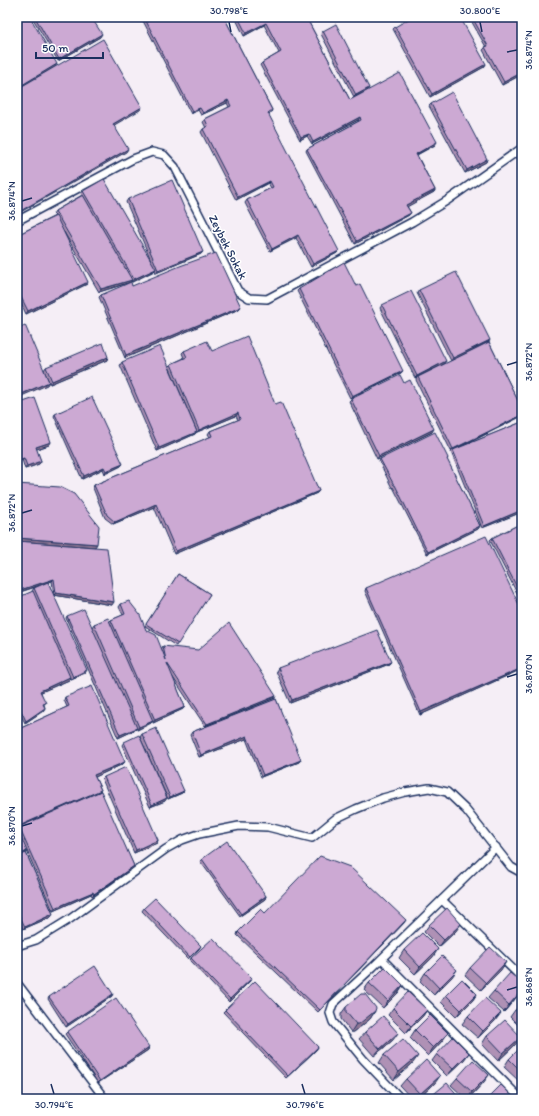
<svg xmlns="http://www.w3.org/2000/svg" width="539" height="1116" font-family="Itim,sans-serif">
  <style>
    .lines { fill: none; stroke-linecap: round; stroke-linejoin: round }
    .street-casing { stroke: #1b2f5e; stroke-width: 10 }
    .street { stroke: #fff; stroke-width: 7 }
    .wall { fill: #af91b5; stroke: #1b2f5e }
    .shaded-wall { fill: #8f7694; stroke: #1b2f5e }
    .building { fill: #cca9d3; stroke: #1b2f5e }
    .ticks { fill: none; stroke: #1b2f5e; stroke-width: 1.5 }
    .labels { text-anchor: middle; stroke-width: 3; stroke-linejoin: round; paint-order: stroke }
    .street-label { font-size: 12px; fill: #1b2f5e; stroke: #fff }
    .neatline { fill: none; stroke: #1b2f5e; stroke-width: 1.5 }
    .ticks-label { font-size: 10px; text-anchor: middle; fill: #1b2f5e }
  </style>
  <rect width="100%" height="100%" fill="#f5eef6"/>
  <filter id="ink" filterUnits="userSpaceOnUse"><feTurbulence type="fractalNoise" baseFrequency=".025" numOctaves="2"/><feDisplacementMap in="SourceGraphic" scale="8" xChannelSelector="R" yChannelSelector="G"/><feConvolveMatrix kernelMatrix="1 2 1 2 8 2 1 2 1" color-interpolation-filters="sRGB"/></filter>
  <g filter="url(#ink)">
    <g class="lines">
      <defs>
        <g id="street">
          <path d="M17 221 133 159 152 152 164 155 175 167 238 291 249 298 267 299 412 222 448 200 522 148"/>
          <path d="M442 900 522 978"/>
          <path d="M17 946 36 940 70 919 166 849 182 840 199 834 239 826 268 827 312 838 335 819 356 809 383 798 405 792 429 788 447 792 466 810 511 867 522 873"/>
          <path d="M382 959 521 1099"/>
          <path d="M17 983 105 1099"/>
          <path d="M401 1099 363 1059 333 1022 330 1013 333 1004 373 967 496 847"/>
        </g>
      </defs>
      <use href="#street" class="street-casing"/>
      <use href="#street" class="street"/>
    </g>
    <g class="wall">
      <path d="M32 17H91L100 37 58 61Z"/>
      <path d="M141 17H224L272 110 271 113 268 114 337 253 311 267 296 238 270 251 245 203 247 200 271 188 268 183 236 200 201 132 203 129 206 128 203 122 205 119 229 107 227 103 201 115 198 110 191 114Z"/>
      <path d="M235 17H306L350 100 354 97 321 34 323 31 369 88 367 90 435 145 417 155 435 190 434 192 407 206 411 213 409 215 355 244 306 151 307 149 359 121 358 120 312 144 307 136 300 140 260 65 262 63 279 53 264 25 244 36Z"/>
      <path d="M469 17H522V85L517 77 502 85 483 50 486 47Z"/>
      <path d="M395 27 486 64 484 67 430 97 393 29Z"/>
      <path d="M431 104 487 159 486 162 465 173 429 106Z"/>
      <path d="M83 191 151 260 126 202 128 199 201 254 156 273 155 270 154 271 132 282V281L131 282 99 292 64 232 87 284 26 314 17 295V235L55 216 53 214 55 211 82 195 81 194Z"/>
      <path d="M132 286 241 307 239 309 125 358 99 297 101 295Z"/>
      <path d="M356 286 401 373 350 398 297 291 299 289Z"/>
      <path d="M419 290 490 340 489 342 522 409V416L463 446 522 422V512L482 528 451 452 452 451H451L416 380 417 377 415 378 380 308 382 305 445 364 451 361 417 293Z"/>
      <path d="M184 351H212L275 404 319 491 317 493 174 554 154 507 113 524 105 518 93 488 94 485 210 437 208 434 210 431 238 420 236 416 197 432 169 366 171 364 184 358 182 353Z"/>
      <path d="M107 360 50 384 44 370 46 367Z"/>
      <path d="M122 362 197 432 195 434 157 451 120 365Z"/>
      <path d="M404 383 432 432 377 459 349 401 351 399Z"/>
      <path d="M17 404 51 442 49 445 36 449 41 461 39 464 25 469 22 460Z"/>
      <path d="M55 414 123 464 121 466 105 474 103 469 82 479 54 416Z"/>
      <path d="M448 458 447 460 480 526 478 529 427 554 393 487 392 488 379 461 380 459Z"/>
      <path d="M522 523V603L490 540 492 538Z"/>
      <path d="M17 541 112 605 54 595 52 581 48 582 85 673 71 679 70 678 69 680 41 692 45 708 43 711 25 723 17 708V598L32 592V591L34 588 45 584 17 593Z"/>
      <path d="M178 574 210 594 176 646 145 626Z"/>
      <path d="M366 588 522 611V669L420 715 365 591Z"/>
      <path d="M121 604 146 630 161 649 163 646 275 698 205 726 172 676 185 707 183 709 153 723V721L151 723 137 730V728L135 730 118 738 66 618 67 616 92 627 94 624 109 622 111 620 123 615 119 607Z"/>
      <path d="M391 662 389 664 290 703 276 671 278 668Z"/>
      <path d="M65 697 123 764 95 777 101 790 99 792 134 866 133 868 92 896 91 894 53 911 27 851 26 853 53 914 51 917 23 929 17 916V720L21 728 67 707 64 700Z"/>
      <path d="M276 699 299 762 261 777 246 739 199 757 190 735 192 732Z"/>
      <path d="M142 734 184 791 182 793 168 799 140 737Z"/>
      <path d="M124 742 165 801 150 807 122 745Z"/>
      <path d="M104 777 158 840 157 843 134 853 102 779Z"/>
      <path d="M202 859 266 896 265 899 240 916 200 861Z"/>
      <path d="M144 908 201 946 199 949 188 959 142 911Z"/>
      <path d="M404 923 318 1012 237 935 238 932Z"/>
      <path d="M429 925 456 931 439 947 424 932Z"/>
      <path d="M404 950 433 957 415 974 399 958Z"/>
      <path d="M191 958 250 981 229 1002 190 961Z"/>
      <path d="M470 968 501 970 481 990 465 975Z"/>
      <path d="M425 973 452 977 434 995 420 981Z"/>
      <path d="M369 983 403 985 398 993 383 1008 364 990Z"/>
      <path d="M522 983V991L504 1012 488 998 494 991Z"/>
      <path d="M477 994 472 1001 456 1017 441 1002 446 995Z"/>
      <path d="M112 996 66 1027 48 999 49 997Z"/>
      <path d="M522 1003V1029L510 1017 515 1010Z"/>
      <path d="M346 1007 375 1011 370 1019 354 1032H351L341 1019V1014Z"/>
      <path d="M393 1008 427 1010 422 1017 406 1033 388 1015Z"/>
      <path d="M225 1010 318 1047 316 1050 286 1078 223 1012Z"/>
      <path d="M468 1016 495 1021 478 1038 462 1024Z"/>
      <path d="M415 1030 443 1040 428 1056 410 1038Z"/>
      <path d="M67 1032 149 1047 148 1050 98 1083 65 1034Z"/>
      <path d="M365 1032 393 1040 374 1056 359 1039Z"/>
      <path d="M487 1036 516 1044 498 1061 482 1044Z"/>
      <path d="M522 1046V1080L520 1082 504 1067 509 1059Z"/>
      <path d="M437 1054 464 1060 447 1076 432 1061Z"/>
      <path d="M384 1055 413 1063 394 1080 379 1063Z"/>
      <path d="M457 1078 484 1082 468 1099H466L451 1085Z"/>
      <path d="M406 1079 435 1083 418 1099H412L400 1086Z"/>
      <path d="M490 1096 515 1099H487Z"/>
    </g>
    <g class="shaded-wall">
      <path d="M266 23 264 25 244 36 246 33Z"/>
      <path d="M102 34 100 37 58 61 59 59Z"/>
      <path d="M57 64 55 67 17 89V88Z"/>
      <path d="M486 64 484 67 430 97 432 94Z"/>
      <path d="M519 74 517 77 502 85 504 82Z"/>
      <path d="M369 88 367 91 354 97 356 95Z"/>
      <path d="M228 100 227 103 201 115 203 113Z"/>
      <path d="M142 107 140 110 111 127 113 124Z"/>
      <path d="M200 108 198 110 191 114 192 111Z"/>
      <path d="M360 117 358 120 312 144 313 142Z"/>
      <path d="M309 134 307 136 300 140 301 137Z"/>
      <path d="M437 142 435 145 414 156 416 154Z"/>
      <path d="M128 149 126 152 17 214V213Z"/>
      <path d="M487 159 486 162 465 173 467 170Z"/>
      <path d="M270 181 268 183 236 200 238 197Z"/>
      <path d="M435 190 434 192 405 208 406 205Z"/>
      <path d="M411 213 409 215 355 244 357 241Z"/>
      <path d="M298 235 296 238 270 251 272 249Z"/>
      <path d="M339 251 337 253 311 267 313 264Z"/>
      <path d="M203 252 201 254 156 273 158 270Z"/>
      <path d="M156 269 154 271 132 282 134 279Z"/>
      <path d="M132 280 131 282 99 292 101 289Z"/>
      <path d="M88 282 87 284 26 314 28 311Z"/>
      <path d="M241 307 239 309 125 358 126 355Z"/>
      <path d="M490 340 488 342 451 361 453 358Z"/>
      <path d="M108 357 107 360 50 384 52 381Z"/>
      <path d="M446 361 444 364 415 378 417 376Z"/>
      <path d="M403 371 401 373 350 398 352 396Z"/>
      <path d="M49 382 47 385 17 398V396Z"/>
      <path d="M238 413 236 416 197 432 199 430Z"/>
      <path d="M522 415V416L453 450 451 451 453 449Z"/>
      <path d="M434 429 432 432 377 459 379 456Z"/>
      <path d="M197 432 195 434 157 451 159 448Z"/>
      <path d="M51 442 49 445 34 450 36 447Z"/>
      <path d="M24 458 22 460 17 462V460Z"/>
      <path d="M41 461 39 464 25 469 27 466Z"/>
      <path d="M123 464 121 466 105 474 106 471Z"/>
      <path d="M104 467 103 469 82 479 84 476Z"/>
      <path d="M319 491 317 493 174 554 176 551Z"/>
      <path d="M156 504 154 507 113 524 115 522Z"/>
      <path d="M522 510V512L482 528 484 526Z"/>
      <path d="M480 526 478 529 427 554 428 552Z"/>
      <path d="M17 538 97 544 95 547 17 541Z"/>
      <path d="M54 579 52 581 17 593V591Z"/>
      <path d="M56 593 114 602 112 605 54 595Z"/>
      <path d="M391 662 389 664 290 703 292 700Z"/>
      <path d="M522 668V669L420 715 421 712Z"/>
      <path d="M87 670 85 673 71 679 73 677Z"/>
      <path d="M70 677 69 680 39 693 40 691Z"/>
      <path d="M276 696 275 698 205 726 207 724Z"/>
      <path d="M185 707 183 709 153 723 155 720Z"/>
      <path d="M45 708 43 711 25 723 26 721Z"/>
      <path d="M153 721 151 723 137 730 139 727Z"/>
      <path d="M137 728 135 730 118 738 120 735Z"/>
      <path d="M247 736 246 739 199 757 201 755Z"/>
      <path d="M301 760 299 762 261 777 263 775Z"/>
      <path d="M125 762 123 764 93 778 94 775Z"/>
      <path d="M101 790 99 792 17 828 19 826Z"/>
      <path d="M184 791 182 793 168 799 170 797Z"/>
      <path d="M167 798 165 801 150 807 152 805Z"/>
      <path d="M158 840 157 843 134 853 136 850Z"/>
      <path d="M27 851 25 854 17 857V856Z"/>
      <path d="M134 866 133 868 92 896 94 894Z"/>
      <path d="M93 892 91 894 53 911 55 908Z"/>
      <path d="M266 896 265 899 240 916 241 914Z"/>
      <path d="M53 914 51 917 23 929 25 927Z"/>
      <path d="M406 920 404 923 318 1012 320 1010Z"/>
      <path d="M461 924 456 931 439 947 444 940Z"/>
      <path d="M438 949 433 957 415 974 420 967Z"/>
      <path d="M506 962 501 970 481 990 486 983Z"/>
      <path d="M457 970 452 977 434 995 439 988Z"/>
      <path d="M252 978 250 981 229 1002 230 999Z"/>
      <path d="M403 985 398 993 383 1008 388 1001Z"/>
      <path d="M522 990 520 993 504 1012 509 1005Z"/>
      <path d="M113 994 112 996 66 1027 68 1024Z"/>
      <path d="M477 994 472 1001 456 1017 461 1010Z"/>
      <path d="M427 1010 422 1017 406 1033 411 1026Z"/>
      <path d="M375 1011 370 1019 354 1032H351L356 1024Z"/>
      <path d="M501 1013 495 1021 478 1038 483 1031Z"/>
      <path d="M398 1033 393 1040 374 1056 380 1049Z"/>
      <path d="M448 1033 443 1040 428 1056 433 1048Z"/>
      <path d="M521 1037 516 1044 498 1061 503 1053Z"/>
      <path d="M149 1047 148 1050 98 1083 100 1081Z"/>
      <path d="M318 1047 316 1050 286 1078 288 1076Z"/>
      <path d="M469 1053 464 1060 447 1076 453 1069Z"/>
      <path d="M418 1056 413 1063 394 1080 399 1072Z"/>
      <path d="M489 1075 484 1082 468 1099 472 1092Z"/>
      <path d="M440 1076 435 1083 418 1099H417L420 1094Z"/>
    </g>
    <g class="building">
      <path d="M25 17H30L57 64 17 88V22Z"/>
      <path d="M35 17H91L102 34 59 59Z"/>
      <path d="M144 17H224L272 110 268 113 339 251 313 264 298 235 272 249 247 200 273 187 270 181 238 197 203 129 208 126 205 119 231 106 228 100 203 113 200 108 192 111Z"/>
      <path d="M238 17H306L350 100 400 73 437 142 416 154 435 190 406 205 411 213 357 241 307 149 361 120 360 117 313 142 309 134 301 137 262 63 281 52 266 23 246 33Z"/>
      <path d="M412 17H460L486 64 432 94 395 27Z"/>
      <path d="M472 17H522V79L519 74 504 82 485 47 488 46Z"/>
      <path d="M336 24 369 88 356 95 323 31Z"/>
      <path d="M103 39 142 107 113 124 128 149 17 213V167L18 166 17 164V89Z"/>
      <path d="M452 92 487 159 467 170 431 104Z"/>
      <path d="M104 179 156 269 134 279 83 191Z"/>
      <path d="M172 180 203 252 158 270 128 199Z"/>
      <path d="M83 195 132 280 101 289 55 211Z"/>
      <path d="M56 216 88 282 28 311 17 289V235Z"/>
      <path d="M216 253 241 307 126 355 101 295 131 282 132 286 180 266Z"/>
      <path d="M344 262 356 286 360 284 403 371 352 396 299 289Z"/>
      <path d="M456 272 490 340 453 358 419 290Z"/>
      <path d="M411 291 446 361 417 376 382 305Z"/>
      <path d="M25 325 49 382 17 396V329Z"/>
      <path d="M247 336 275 404 281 402 319 491 176 551 156 504 115 522 107 515 94 485 212 436 210 431 240 419 238 413 199 430 171 364 187 357 184 351 207 341 212 351Z"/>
      <path d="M489 342 522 409V415L453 449 418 377Z"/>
      <path d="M103 343 108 357 52 381 46 367Z"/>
      <path d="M160 346 197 432 159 448 122 362Z"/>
      <path d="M400 375 404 383 410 380 434 429 379 456 351 399Z"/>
      <path d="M92 397 123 464 106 471 104 467 84 476 55 414Z"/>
      <path d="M35 398 51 442 36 447 41 461 27 466 24 458 17 460V404Z"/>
      <path d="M522 422V510L484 526 453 450Z"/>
      <path d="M435 432 448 458 447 459 480 526 428 552 395 485H394L380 459Z"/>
      <path d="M17 484 60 487 74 494 99 526 97 544 17 538Z"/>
      <path d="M522 523V597L492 538Z"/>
      <path d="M486 536 522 611V668L421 712 366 588Z"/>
      <path d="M17 541 107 548 114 602 56 593 54 579 17 591Z"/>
      <path d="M178 574 210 594 178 644 146 624Z"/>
      <path d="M48 582 87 670 73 677 34 588Z"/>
      <path d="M33 591 70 677 40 691 46 703 43 704 45 708 26 721 17 702V598Z"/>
      <path d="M129 601 140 615 146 630 156 635 166 660 163 646 198 650 229 623 276 696 207 724 167 663 185 707 155 720 111 620 125 614 121 604Z"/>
      <path d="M84 609 137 728 120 735 67 616Z"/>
      <path d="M108 618 153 721 139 727 94 624Z"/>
      <path d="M377 630 391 662 292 700 278 668Z"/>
      <path d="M92 686 125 762 94 775 101 790 19 826 17 822V720L21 728 69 706 65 697Z"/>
      <path d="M276 699 301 760 263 775 247 736 201 755 192 732Z"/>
      <path d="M156 728 184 791 170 797 142 734Z"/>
      <path d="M139 735 167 798 152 805 124 742Z"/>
      <path d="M126 767 158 840 136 850 104 777Z"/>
      <path d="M101 791 134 866 94 894 93 892 55 908 19 827Z"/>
      <path d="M17 828 27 851 17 856Z"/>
      <path d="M227 841 266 896 241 914 202 859Z"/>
      <path d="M26 853 53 914 25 927 17 910V857Z"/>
      <path d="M320 856 350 867 406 920 320 1010 238 932 261 909 265 913Z"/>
      <path d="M155 898 201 946 190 957 144 908Z"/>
      <path d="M447 908 461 924 444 940 429 925Z"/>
      <path d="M422 933 438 949 420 967 404 950Z"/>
      <path d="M213 938 252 978 230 999 191 958Z"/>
      <path d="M490 947 506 962 486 983 470 968Z"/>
      <path d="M442 956 457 970 439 988 425 973Z"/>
      <path d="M95 966 113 994 68 1024 49 997Z"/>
      <path d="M385 967 403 985 388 1001 369 983Z"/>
      <path d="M510 973 522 983V990L509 1005 494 991Z"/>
      <path d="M462 979 477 994 461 1010 446 995Z"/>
      <path d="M255 981 318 1047 288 1076 225 1010Z"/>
      <path d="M408 992 427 1010 411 1026 393 1008Z"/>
      <path d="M361 994H365L376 1008 375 1011 359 1024H356L346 1012V1007Z"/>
      <path d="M116 998 149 1047 100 1081 67 1032Z"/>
      <path d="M485 998 501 1013 483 1031 468 1016Z"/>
      <path d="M522 1003V1016L515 1010Z"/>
      <path d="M430 1015 448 1033 433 1048 415 1030Z"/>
      <path d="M383 1016 398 1033 380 1049 365 1032Z"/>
      <path d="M505 1020 521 1037 503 1053 487 1036Z"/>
      <path d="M453 1037 469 1053 453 1069 437 1054Z"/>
      <path d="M403 1039 418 1056 399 1072 384 1055Z"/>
      <path d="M522 1046V1072L509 1059Z"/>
      <path d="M426 1060 440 1076 420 1094 406 1079Z"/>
      <path d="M473 1060 489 1075 472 1092 457 1078Z"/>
      <path d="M447 1083 461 1099H430L429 1098Z"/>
      <path d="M501 1085 515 1099H493L490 1096Z"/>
      <path d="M477 1096 480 1099H475Z"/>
    </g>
  </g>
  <path class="ticks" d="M229 22 231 32M480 22 482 32M507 52 517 50M22 201 32 198M507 365 517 362M22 513 32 510M507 677 517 674M22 826 32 823M507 990 517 987M51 1084 54 1094M302 1084 305 1094"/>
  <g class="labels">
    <g class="street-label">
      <text transform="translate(228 247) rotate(63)" y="4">Zeybek Sokak</text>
    </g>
  </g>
  <rect width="539" height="1116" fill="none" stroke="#fff" stroke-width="44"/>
  <path d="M36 52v6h67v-6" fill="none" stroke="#1b2f5e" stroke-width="2"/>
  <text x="42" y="52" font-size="12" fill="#1b2f5e" stroke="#ffffff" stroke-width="3" paint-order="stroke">50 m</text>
  <rect x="22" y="22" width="495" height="1072" class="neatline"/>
  <g class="ticks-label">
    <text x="229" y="14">30.798°E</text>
    <text x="480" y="14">30.800°E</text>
    <text transform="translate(528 50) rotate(-90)" y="4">36.874°N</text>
    <text transform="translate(11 201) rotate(-90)" y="4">36.874°N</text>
    <text transform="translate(528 362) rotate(-90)" y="4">36.872°N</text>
    <text transform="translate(11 513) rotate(-90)" y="4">36.872°N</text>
    <text transform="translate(528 674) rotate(-90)" y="4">36.870°N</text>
    <text transform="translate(11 826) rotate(-90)" y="4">36.870°N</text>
    <text transform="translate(528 987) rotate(-90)" y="4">36.868°N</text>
    <text x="54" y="1108">30.794°E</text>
    <text x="305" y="1108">30.796°E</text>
  </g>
</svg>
